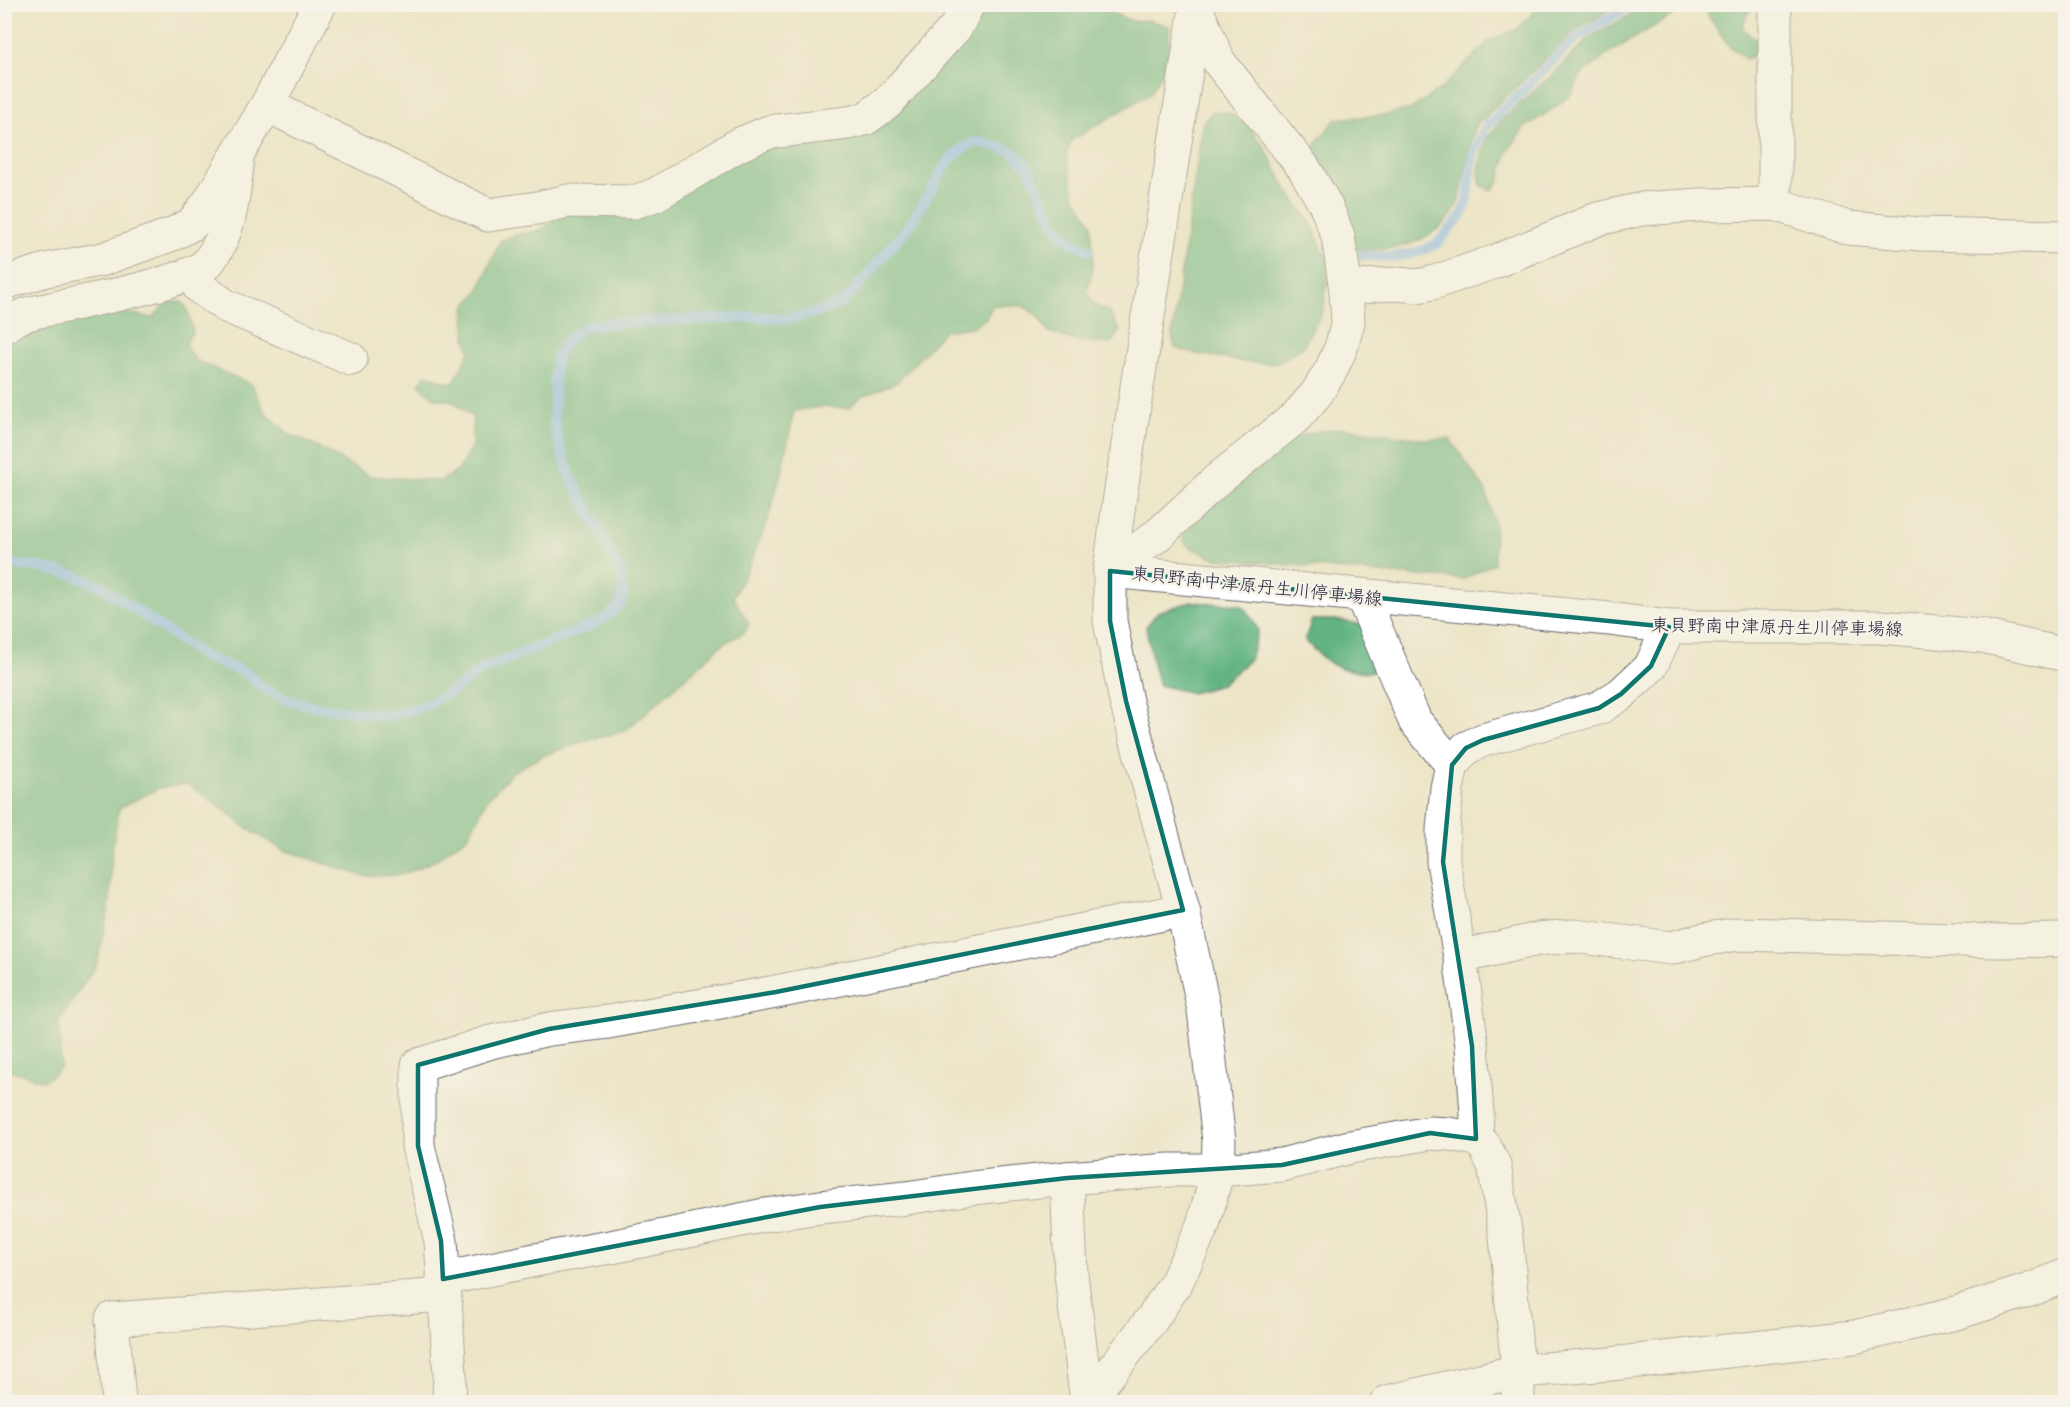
<svg xmlns="http://www.w3.org/2000/svg" width="2070" height="1407" font-family="Delius,'Klee One',sans-serif">
  <style>
    .forest { fill: #62b481; stroke: #426b5e; stroke-width: 1.5 }
    .lines { fill: none; stroke-linecap: round; stroke-linejoin: round }
    .stream { stroke: #83b7f1; stroke-width: 10 }
    .minor-casing { stroke: #69666c; stroke-width: 35 }
    .major-casing { stroke: #69666c; stroke-width: 35 }
    .minor { stroke: #fff; stroke-width: 33 }
    .major { stroke: #fff; stroke-width: 33 }
    .marked { fill: none; stroke: #0f766e; stroke-width: 4.5; stroke-linejoin: round }
    .labels { text-anchor: middle; stroke-width: 5; stroke-linejoin: round; paint-order: stroke }
    .street-label { font-size: 18px; fill: #22223b; stroke: #f7f3e8 }
  </style>
  <rect width="100%" height="100%" fill="#f7f3e8"/>
  <filter id="ink" filterUnits="userSpaceOnUse"><feTurbulence type="fractalNoise" baseFrequency=".0167" numOctaves="2"/><feDisplacementMap in="SourceGraphic" scale="12" xChannelSelector="R" yChannelSelector="G"/><feConvolveMatrix kernelMatrix="1 2 1 2 8 2 1 2 1" color-interpolation-filters="sRGB"/></filter>
  <filter id="wash" filterUnits="userSpaceOnUse"><feTurbulence type="fractalNoise" baseFrequency=".008" numOctaves="4" result="noise"/><feDisplacementMap in="SourceGraphic" scale="24" xChannelSelector="R" yChannelSelector="G"/><feGaussianBlur stdDeviation="1.35" result="paint"/><feColorMatrix in="noise" values="0 0 0 0 0 0 0 0 0 0 0 0 0 0 0 0 0 1.4 0 .05"/><feComposite in="paint" operator="in"/></filter>
  <g filter="url(#wash)">
    <rect width="100%" height="100%" fill="#ece5c7"/>
    <g class="forest">
      <path d="M980 5H1062L1072 8 1106 10 1132 21 1149 20 1169 26V49L1162 73 1150 94 1072 140 1066 153 1074 194 1092 224 1093 266 1087 292 1095 305 1109 312 1120 331 1110 344 1076 341 1049 332 1037 315 1023 306 993 305 986 318 973 327 944 331 897 382 861 397 849 408 819 407 794 411C781 478 768 537 733 596L749 624 745 632 723 644 625 731 585 741 542 756 513 772 488 798 468 836 434 861 401 875 363 876 284 850 246 828 223 809 187 784 159 788 119 808 112 849 110 902 97 964 59 1021 61 1068 44 1081 5 1069V341L16 332 98 313H129L153 318 167 302H182L187 308 193 331 185 346 197 361 251 384 265 412 289 434 317 447 370 476 440 481 458 471 472 445 473 418 453 401 434 398 419 384 426 375 453 384 470 351 466 338 465 307 478 292 500 241 517 234 542 230 563 209 742 153 859 134Z"/>
      <path d="M1541 5H1617L1573 32 1477 125C1466 148 1466 172 1460 197 1453 223 1426 241 1399 247 1385 250 1368 249 1353 250L1311 158 1317 142 1336 119 1386 115 1411 109 1443 87 1488 42 1517 29Z"/>
      <path d="M1648 5H1690L1614 50 1581 75 1571 95 1550 111 1523 129 1507 153 1500 180 1491 191 1481 185 1479 172 1482 154 1487 138 1501 121 1554 73 1590 37Z"/>
      <path d="M1693 5H1756L1748 13 1742 28 1760 43V53L1746 59 1729 46 1703 8Z"/>
      <path d="M1212 112H1228L1247 125 1264 146 1286 188 1311 223 1328 261 1324 309 1302 348 1275 364 1245 362 1192 353 1175 348 1172 335 1203 122Z"/>
      <path d="M1343 428 1424 439H1450L1486 491 1495 527 1494 563 1464 579 1388 574 1214 558 1189 547 1183 539V532L1198 512 1295 438 1319 431Z"/>
      <path d="M1191 602 1241 605 1251 617 1258 630 1250 659 1220 685 1192 693 1159 685 1153 664 1146 627 1158 612Z"/>
      <path d="M1312 620H1336L1364 625 1379 659 1371 672C1338 671 1327 665 1305 640Z"/>
    </g>
    <g class="lines">
      <g class="stream">
        <path d="M1352 255 1393 257 1418 252 1437 244 1462 215 1468 198 1473 154 1485 128 1576 38 1633 4"/>
        <path d="M4 563 43 568 73 575 101 586 204 657 247 673 261 687 283 698 311 706 386 716 425 706 456 688 483 669 597 623C622 609 627 600 620 571L570 475 560 448 554 423V380L557 354 570 337 587 326 618 323 757 317 788 319 818 312 844 302 909 226 950 159 966 146 977 142 1010 150 1027 165 1055 225 1070 241 1089 250"/>
      </g>
    </g>
  </g>
  <g filter="url(#ink)">
    <g class="lines">
      <defs>
        <g id="minor">
          <path d="M267 105 488 215 537 208 568 201 634 202 655 195 738 145 769 132 848 123 865 119 887 103 956 27 968 4"/>
          <path d="M1775 204V4"/>
          <path d="M194 272 199 287 226 306 351 359"/>
          <path d="M4 283 46 270 103 259 173 234 192 224 209 202 267 105 320 4"/>
          <path d="M1346 290 1375 285 1397 284 1417 286 1432 283 1494 262 1598 219 1642 209 1700 205 1775 204 1848 228 1920 234 2066 237"/>
          <path d="M4 327C19 313 41 311 60 307 89 300 194 282 209 261 230 233 233 199 237 165"/>
          <path d="M1110 571 1160 533 1217 480 1296 417 1317 393 1331 370 1341 348 1348 322 1346 290 1338 236 1326 206 1304 168 1219 62 1196 8"/>
          <path d="M1110 571 1119 503 1196 7"/>
          <path d="M1362 596 1415 721 1452 765"/>
          <path d="M1460 957 1538 939 1574 936 1671 948 1702 940 1738 934 1997 941 2066 940"/>
          <path d="M1476 1139 1477 1114 1472 1046 1460 957 1443 862V829L1447 788 1452 765 1466 748 1483 740 1599 708 1621 694 1651 666 1669 627"/>
          <path d="M1067 1178 1071 1274 1087 1402"/>
          <path d="M443 1279 535 1260 611 1247 765 1215 820 1207 906 1198 972 1188 1067 1178 1169 1170H1218L1282 1165 1350 1147 1430 1133 1449 1134 1476 1139 1484 1145 1494 1165 1506 1236 1518 1371V1402"/>
          <path d="M119 1402 112 1319 444 1295"/>
          <path d="M449 1402 450 1375 441 1241 418 1146V1065L491 1042 549 1029 608 1022 776 992 1183 910"/>
          <path d="M1387 1402 1518 1371 1611 1364 1854 1337 1956 1313 2030 1290 2066 1275"/>
        </g>
        <path id="major" d="M1087 1402 1152 1319 1177 1281 1203 1225 1218 1170 1219 1141 1204 1010 1183 910 1126 701 1110 621V571L1609 619 1669 627H1881L1982 636 2066 655"/>
      </defs>
      <use href="#minor" class="minor-casing"/>
      <use href="#major" class="major-casing"/>
      <use href="#minor" class="minor"/>
      <use href="#major" class="major"/>
    </g>
  </g>
  <path d="M0 0H2070V1407H0ZM1110 571 1669 627 1651 666 1621 694 1599 708 1483 740 1466 748 1452 765 1443 862 1472 1046 1476 1139 1430 1133 1282 1165 1067 1178 820 1207 443 1279 441 1241 418 1146V1065L549 1029 776 992 1183 910 1126 701 1110 621Z" fill="#ece5c7" fill-opacity=".55" fill-rule="evenodd"/>
  <path class="marked" d="M1110 571 1669 627 1651 666 1621 694 1599 708 1483 740 1466 748 1452 765 1443 862 1472 1046 1476 1139 1430 1133 1282 1165 1067 1178 820 1207 443 1279 441 1241 418 1146V1065L549 1029 776 992 1183 910 1126 701 1110 621Z"/>
  <g class="labels">
    <g class="street-label">
      <text transform="translate(1257 586) rotate(6)" y="6">東貝野南中津原丹生川停車場線</text>
      <text transform="translate(1777 627) rotate(1)" y="6">東貝野南中津原丹生川停車場線</text>
    </g>
  </g>
  <rect width="2070" height="1407" fill="none" stroke="#f7f3e8" stroke-width="24"/>
</svg>
